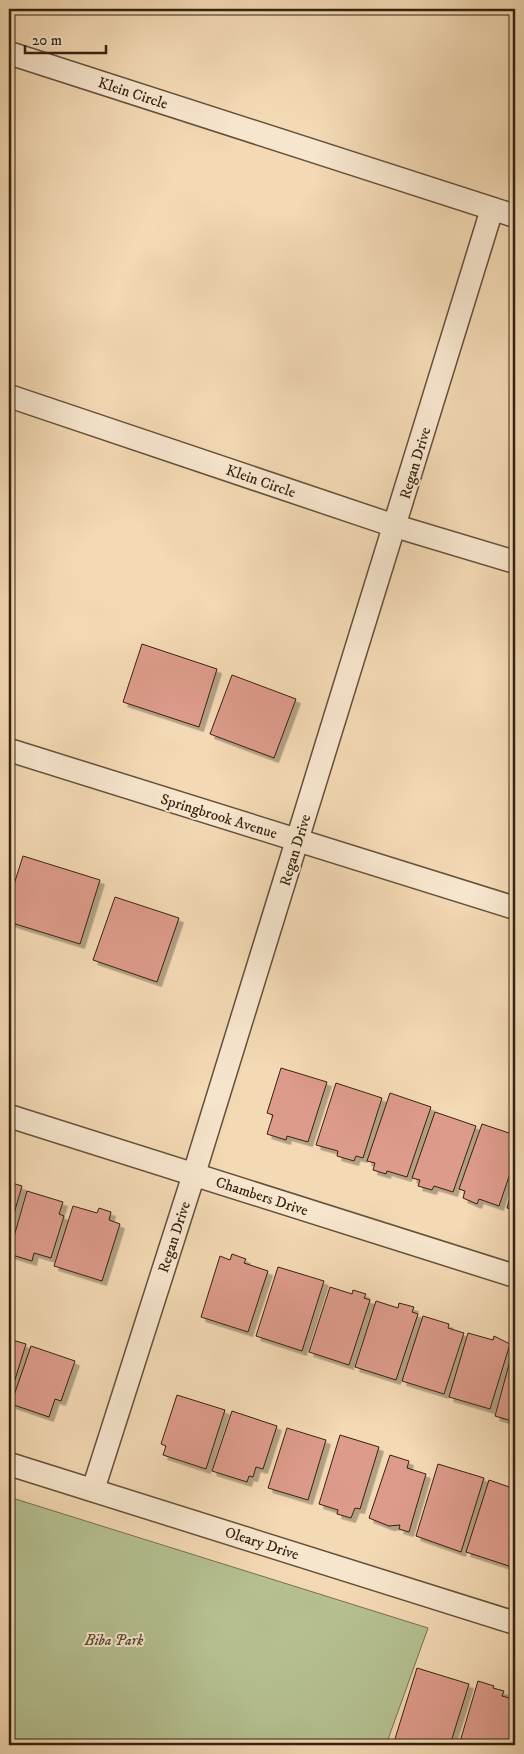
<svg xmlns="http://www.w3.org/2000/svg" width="524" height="1754" font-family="'IM FELL DW Pica',serif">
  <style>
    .green { fill: #b5c091; stroke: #757150 }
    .building { fill: #dd9b8b; stroke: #35220f; filter: url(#shadow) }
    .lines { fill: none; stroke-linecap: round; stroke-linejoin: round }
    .street-casing { stroke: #645038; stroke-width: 25 }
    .street { stroke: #f7e6ce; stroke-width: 22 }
    .labels { text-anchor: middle; stroke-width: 4; stroke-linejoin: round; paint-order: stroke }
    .street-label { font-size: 15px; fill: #35220f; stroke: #f7e6ce }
    .park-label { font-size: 15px; font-style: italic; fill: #554a30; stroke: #f7e6ce }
  </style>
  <defs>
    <filter id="shadow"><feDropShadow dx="4.5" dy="4.5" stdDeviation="0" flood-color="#0004"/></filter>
  </defs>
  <rect width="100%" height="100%" fill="#f3d9b4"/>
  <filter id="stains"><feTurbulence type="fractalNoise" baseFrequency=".004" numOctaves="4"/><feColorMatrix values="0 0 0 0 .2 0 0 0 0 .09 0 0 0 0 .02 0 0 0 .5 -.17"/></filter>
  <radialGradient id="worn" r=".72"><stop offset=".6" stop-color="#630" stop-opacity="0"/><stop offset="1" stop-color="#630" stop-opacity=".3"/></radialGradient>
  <path class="green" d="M9 1497 428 1628 386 1745H9Z"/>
  <g class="building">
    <path d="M142 644 217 669 199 727 123 702Z"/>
    <path d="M232 675 296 699 274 758 210 734Z"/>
    <path d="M23 856 100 880 80 944 9 922V900Z"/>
    <path d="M115 897 179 918 157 982 93 960Z"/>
    <path d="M281 1068 327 1082 308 1142 287 1136 286 1140 267 1134 273 1115 267 1113Z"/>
    <path d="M336 1083 382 1098 363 1158 356 1156 354 1161 337 1156 338 1151 316 1145Z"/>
    <path d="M390 1093 431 1107 407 1177 387 1171 386 1174 373 1170 375 1163 367 1161Z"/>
    <path d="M435 1112 476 1126 453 1192 434 1186 432 1190 418 1186 420 1180 412 1178Z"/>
    <path d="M482 1124 515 1135V1159L499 1206 479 1199 477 1204 463 1198 465 1191 459 1189Z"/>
    <path d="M515 1179V1215L510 1213 511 1209 507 1208Z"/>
    <path d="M9 1182 22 1186 9 1231Z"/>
    <path d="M27 1191 63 1202 59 1214 64 1216 51 1258 34 1253 32 1261 9 1254Z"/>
    <path d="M73 1206 97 1213 99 1208 111 1212 109 1220 120 1224 102 1281 54 1266Z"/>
    <path d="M232 1254 246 1259 244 1263 268 1271 248 1332 201 1317 220 1256 230 1260Z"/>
    <path d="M278 1267 324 1281 302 1351 256 1336Z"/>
    <path d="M330 1287 352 1294 353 1290 366 1294 364 1298 370 1300 349 1365 309 1352Z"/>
    <path d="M376 1301 398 1308 399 1303 414 1307 412 1312 418 1314 396 1380 355 1367Z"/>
    <path d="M423 1316 449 1324 448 1328 464 1333 444 1394 402 1381Z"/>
    <path d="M468 1333 493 1340 494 1336 510 1344 490 1409 449 1397Z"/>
    <path d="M9 1339 26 1344 9 1399Z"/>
    <path d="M31 1346 75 1361 61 1401 55 1399 49 1417 11 1404Z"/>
    <path d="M514 1346H515V1422L495 1416Z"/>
    <path d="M177 1395 225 1410 206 1469 163 1455 166 1446 161 1444Z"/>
    <path d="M232 1411 277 1426 263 1469 256 1467 253 1477 249 1476 247 1482 212 1471Z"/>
    <path d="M287 1428 326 1440 308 1500 268 1488Z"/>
    <path d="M340 1435 379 1447 360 1509 355 1508 351 1518 337 1514 338 1510 319 1504Z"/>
    <path d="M390 1455 409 1461 407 1468 426 1474 409 1532 399 1529 400 1525 389 1526 369 1518Z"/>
    <path d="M438 1464 484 1478 461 1552 416 1536Z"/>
    <path d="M489 1480 515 1489V1548L509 1566 466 1552Z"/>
    <path d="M417 1668 469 1684 450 1745H405L394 1742Z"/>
    <path d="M478 1681 494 1686 493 1688 504 1691 502 1696 513 1699 512 1703 515 1704 514 1745H459Z"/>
  </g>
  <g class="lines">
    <defs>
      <g id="street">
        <path d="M9 53 515 216"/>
        <path d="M9 396 395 526 515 562"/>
        <path d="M9 750 515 908"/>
        <path d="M9 1116 515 1276"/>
        <path d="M9 1464 515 1623"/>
        <path d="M93 1490 194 1174 492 209"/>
      </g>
    </defs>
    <use href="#street" class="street-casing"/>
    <use href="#street" class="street"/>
  </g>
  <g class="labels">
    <g class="street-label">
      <text transform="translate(133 93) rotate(18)" y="5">Klein Circle</text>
      <text transform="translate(415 463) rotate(-73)" y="5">Regan Drive</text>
      <text transform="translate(261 481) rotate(19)" y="5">Klein Circle</text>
      <text transform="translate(219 816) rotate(17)" y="5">Springbrook Avenue</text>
      <text transform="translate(295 850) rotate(-73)" y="5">Regan Drive</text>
      <text transform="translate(262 1196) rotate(18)" y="5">Chambers Drive</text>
      <text transform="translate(174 1237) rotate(-72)" y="5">Regan Drive</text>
      <text transform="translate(262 1543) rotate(18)" y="5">Oleary Drive</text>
    </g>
    <g class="park-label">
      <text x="114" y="1645">Biba Park</text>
    </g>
  </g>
  <rect width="524" height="1754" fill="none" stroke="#f3d9b4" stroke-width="30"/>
  <rect x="10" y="10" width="504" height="1734" fill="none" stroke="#35220f" stroke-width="2.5"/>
  <rect x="15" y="15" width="494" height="1724" fill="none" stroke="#35220f"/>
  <path d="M25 45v8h81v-8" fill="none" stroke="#35220f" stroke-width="2.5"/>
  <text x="32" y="45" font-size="15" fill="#35220f" stroke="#f7e6ce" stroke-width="4" paint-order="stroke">20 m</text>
  <rect width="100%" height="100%" filter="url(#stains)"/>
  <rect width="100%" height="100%" fill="url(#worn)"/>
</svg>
